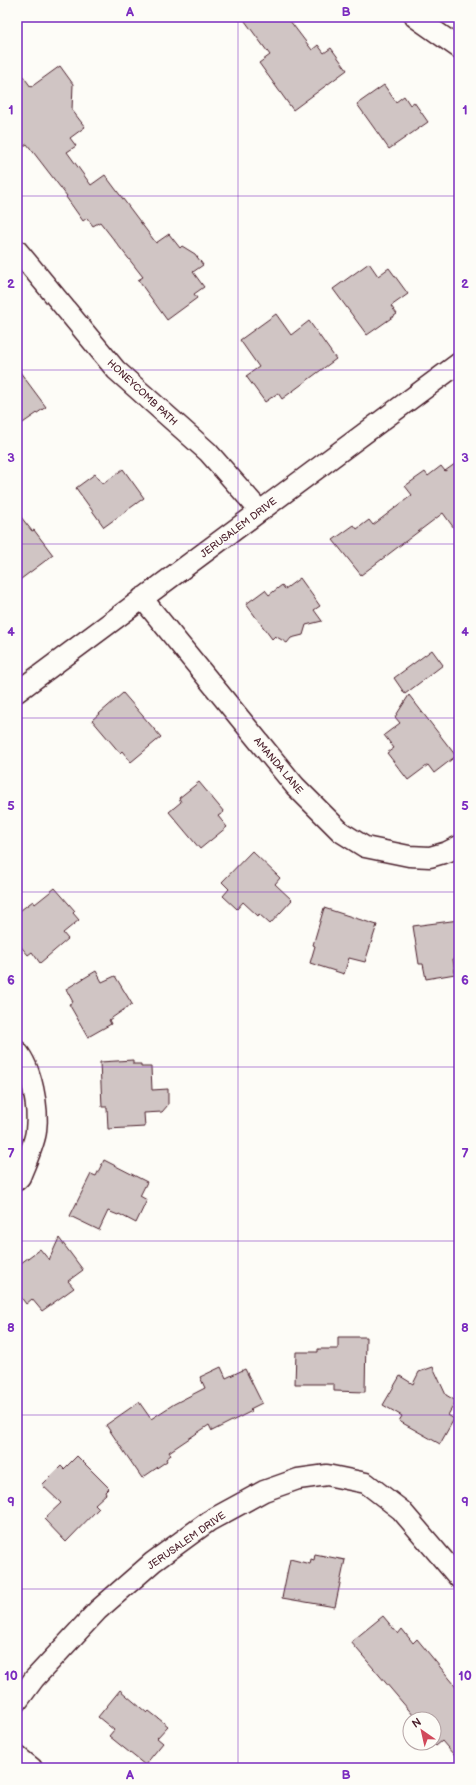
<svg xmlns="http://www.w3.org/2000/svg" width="476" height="1785" font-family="'Balsamiq Sans',sans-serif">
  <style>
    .building { fill: #d0c5c4; stroke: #4a1f2b }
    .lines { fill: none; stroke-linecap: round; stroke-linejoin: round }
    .minor-casing { stroke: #4a1f2b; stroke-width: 23 }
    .minor { stroke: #fdfcf7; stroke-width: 20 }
    .grid { fill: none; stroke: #7b2cbf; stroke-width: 1; stroke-opacity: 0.55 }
    .labels { text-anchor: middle; stroke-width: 3; stroke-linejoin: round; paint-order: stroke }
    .street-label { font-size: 10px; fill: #4a1f2b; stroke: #fdfcf7 }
    .neatline { fill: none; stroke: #7b2cbf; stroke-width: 1.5 }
    .grid-label { font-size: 13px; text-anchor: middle; font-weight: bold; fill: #7b2cbf }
  </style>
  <rect width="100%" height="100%" fill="#fdfcf7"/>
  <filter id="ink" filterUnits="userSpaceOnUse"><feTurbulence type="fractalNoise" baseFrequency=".025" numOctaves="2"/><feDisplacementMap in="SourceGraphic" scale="8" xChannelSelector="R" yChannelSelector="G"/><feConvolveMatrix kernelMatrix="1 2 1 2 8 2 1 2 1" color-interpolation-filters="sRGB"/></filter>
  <g filter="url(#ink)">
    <g class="building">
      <path d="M242 17H287L312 50 318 45 324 53 331 48 347 70 293 110 259 63 270 55Z"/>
      <path d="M60 66 73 84 72 110 85 127 70 138 76 146 67 152 91 185 105 175 156 243 169 234 180 248 182 246 195 254 203 265 193 272 204 287 194 294 197 298 167 320 138 280 143 277 100 222 93 226 87 218 83 221 66 197 67 196 27 144 17 151V68L31 87Z"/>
      <path d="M384 85 396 102 404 96 410 105 414 102 428 122 389 149 357 104Z"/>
      <path d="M369 263 378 276 389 268 408 294 391 306 397 314 367 335 333 289Z"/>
      <path d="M276 314 291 335 309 321 336 359 282 399 278 393 265 402 246 376 259 367 240 340Z"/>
      <path d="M17 368 46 407 17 427Z"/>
      <path d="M459 461V535L443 513 361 575 333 540 354 525 357 529 369 520 373 525 412 495 405 486 425 472 428 476 441 466 445 471Z"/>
      <path d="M123 469 144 498 104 527 76 488 95 474 103 484Z"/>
      <path d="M17 512 32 531 34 530 53 555 17 582Z"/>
      <path d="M300 578 320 606 314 610 322 621 306 625 303 635 291 638 287 643 275 636 272 639 246 604 265 590 269 595 282 585 285 589Z"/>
      <path d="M432 650 443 665 405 694 394 678Z"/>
      <path d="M123 693 161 737 131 762 122 751 120 753 92 720Z"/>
      <path d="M409 695 456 756 434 773 428 765 408 780 387 753 394 748 384 735 400 723 395 717Z"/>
      <path d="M199 782 224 812 218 816 227 827 200 849 169 812 181 802 179 798Z"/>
      <path d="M252 851 280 878 275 884 292 900 270 924 259 914 258 916 243 902 237 909 223 896 229 889 222 882Z"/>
      <path d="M55 888 75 911 73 913 79 920 63 933 68 939 40 963 32 952 28 955 17 942V913L33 901 35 904Z"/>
      <path d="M324 908 377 925 365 962 349 958 344 974 310 963 315 946 313 945Z"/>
      <path d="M459 920V958L453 959 455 974 426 979 423 964H419L413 926Z"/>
      <path d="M96 971 102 982 115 976 132 1004 109 1020 111 1024 88 1037 69 1004 73 1002 66 989Z"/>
      <path d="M133 1060V1064H141V1067H151L152 1090 168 1089V1105L162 1112 144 1113 145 1127 108 1129 107 1107H102L100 1062Z"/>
      <path d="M104 1160 147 1182 140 1196 147 1200 136 1223 119 1214 118 1215 108 1211 99 1230 70 1216 91 1174 96 1176Z"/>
      <path d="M59 1238 83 1270 68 1281 74 1288 42 1311 32 1299 26 1304 17 1292V1266L40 1249 49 1260Z"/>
      <path d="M338 1337H366L365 1392 334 1391V1384H295L296 1352H318V1349H338Z"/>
      <path d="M221 1367 226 1378 245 1369 262 1403 250 1409 252 1411 212 1431 209 1425 169 1452 171 1455 166 1459 167 1461 142 1478 106 1425 139 1402 151 1419 174 1404 205 1388 200 1377Z"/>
      <path d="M433 1367 446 1395 456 1401 448 1415 454 1419 440 1444 399 1421 402 1416 383 1405 400 1376 413 1384 419 1372Z"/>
      <path d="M77 1456 109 1488 105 1492 106 1494 95 1504 99 1508 66 1542 44 1519 61 1503 42 1485 61 1466 64 1469Z"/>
      <path d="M315 1554 345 1560 335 1607 282 1598 290 1559 310 1564 311 1559 314 1560Z"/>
      <path d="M383 1616 398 1634 402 1629 413 1643 417 1639 459 1690V1761L442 1741 436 1746 433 1743 434 1719H412L414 1716 351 1642Z"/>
      <path d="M120 1690 147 1713 149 1711 168 1726 157 1738 163 1743 145 1765 109 1736 114 1730 98 1717Z"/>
    </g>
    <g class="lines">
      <defs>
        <g id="minor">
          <path d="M415 17 459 48"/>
          <path d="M17 250 116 370 208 452 260 511"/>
          <path d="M142 598 295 786 341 832 365 847 409 856 430 857 447 852 459 846"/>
          <path d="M17 692 459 363"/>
          <path d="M17 1051C32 1069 39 1108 36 1131 35 1143 25 1164 20 1177L17 1180"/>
          <path d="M17 1702 34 1679 98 1610 153 1562 209 1521 264 1491 298 1479 327 1475 366 1483 401 1510 459 1578"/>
          <path d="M17 1756 32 1768"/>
        </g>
      </defs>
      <use href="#minor" class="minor-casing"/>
      <use href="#minor" class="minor"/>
    </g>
  </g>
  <path class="grid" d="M238 17V1768M17 196H459M17 370H459M17 544H459M17 718H459M17 892H459M17 1067H459M17 1241H459M17 1415H459M17 1589H459"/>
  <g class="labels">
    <g class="street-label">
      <text transform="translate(143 392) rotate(43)" y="4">HONEYCOMB PATH</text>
      <text transform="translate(238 527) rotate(-37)" y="4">JERUSALEM DRIVE</text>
      <text transform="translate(279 765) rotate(50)" y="4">AMANDA LANE</text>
      <text transform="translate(186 1540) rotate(-35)" y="4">JERUSALEM DRIVE</text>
    </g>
  </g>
  <rect width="476" height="1785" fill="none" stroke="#fdfcf7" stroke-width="44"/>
  <g transform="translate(422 1731) rotate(326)"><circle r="19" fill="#fdfcf7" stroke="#b5a4a5"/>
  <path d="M0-3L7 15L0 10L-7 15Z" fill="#d1495b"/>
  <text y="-6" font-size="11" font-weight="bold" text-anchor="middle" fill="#4a1f2b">N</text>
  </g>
  <rect x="22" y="22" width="432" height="1741" class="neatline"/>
  <g class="grid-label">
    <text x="130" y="16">A</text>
    <text x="346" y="16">B</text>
    <text x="11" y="114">1</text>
    <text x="465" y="114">1</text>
    <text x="11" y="288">2</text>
    <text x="465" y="288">2</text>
    <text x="11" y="462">3</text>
    <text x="465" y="462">3</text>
    <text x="11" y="636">4</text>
    <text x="465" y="636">4</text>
    <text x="11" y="810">5</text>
    <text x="465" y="810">5</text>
    <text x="11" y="984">6</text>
    <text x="465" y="984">6</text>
    <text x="11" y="1158">7</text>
    <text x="465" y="1158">7</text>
    <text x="11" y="1332">8</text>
    <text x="465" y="1332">8</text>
    <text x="11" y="1506">9</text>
    <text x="465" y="1506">9</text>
    <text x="11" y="1680">10</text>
    <text x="465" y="1680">10</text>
    <text x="130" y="1779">A</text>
    <text x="346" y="1779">B</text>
  </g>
</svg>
